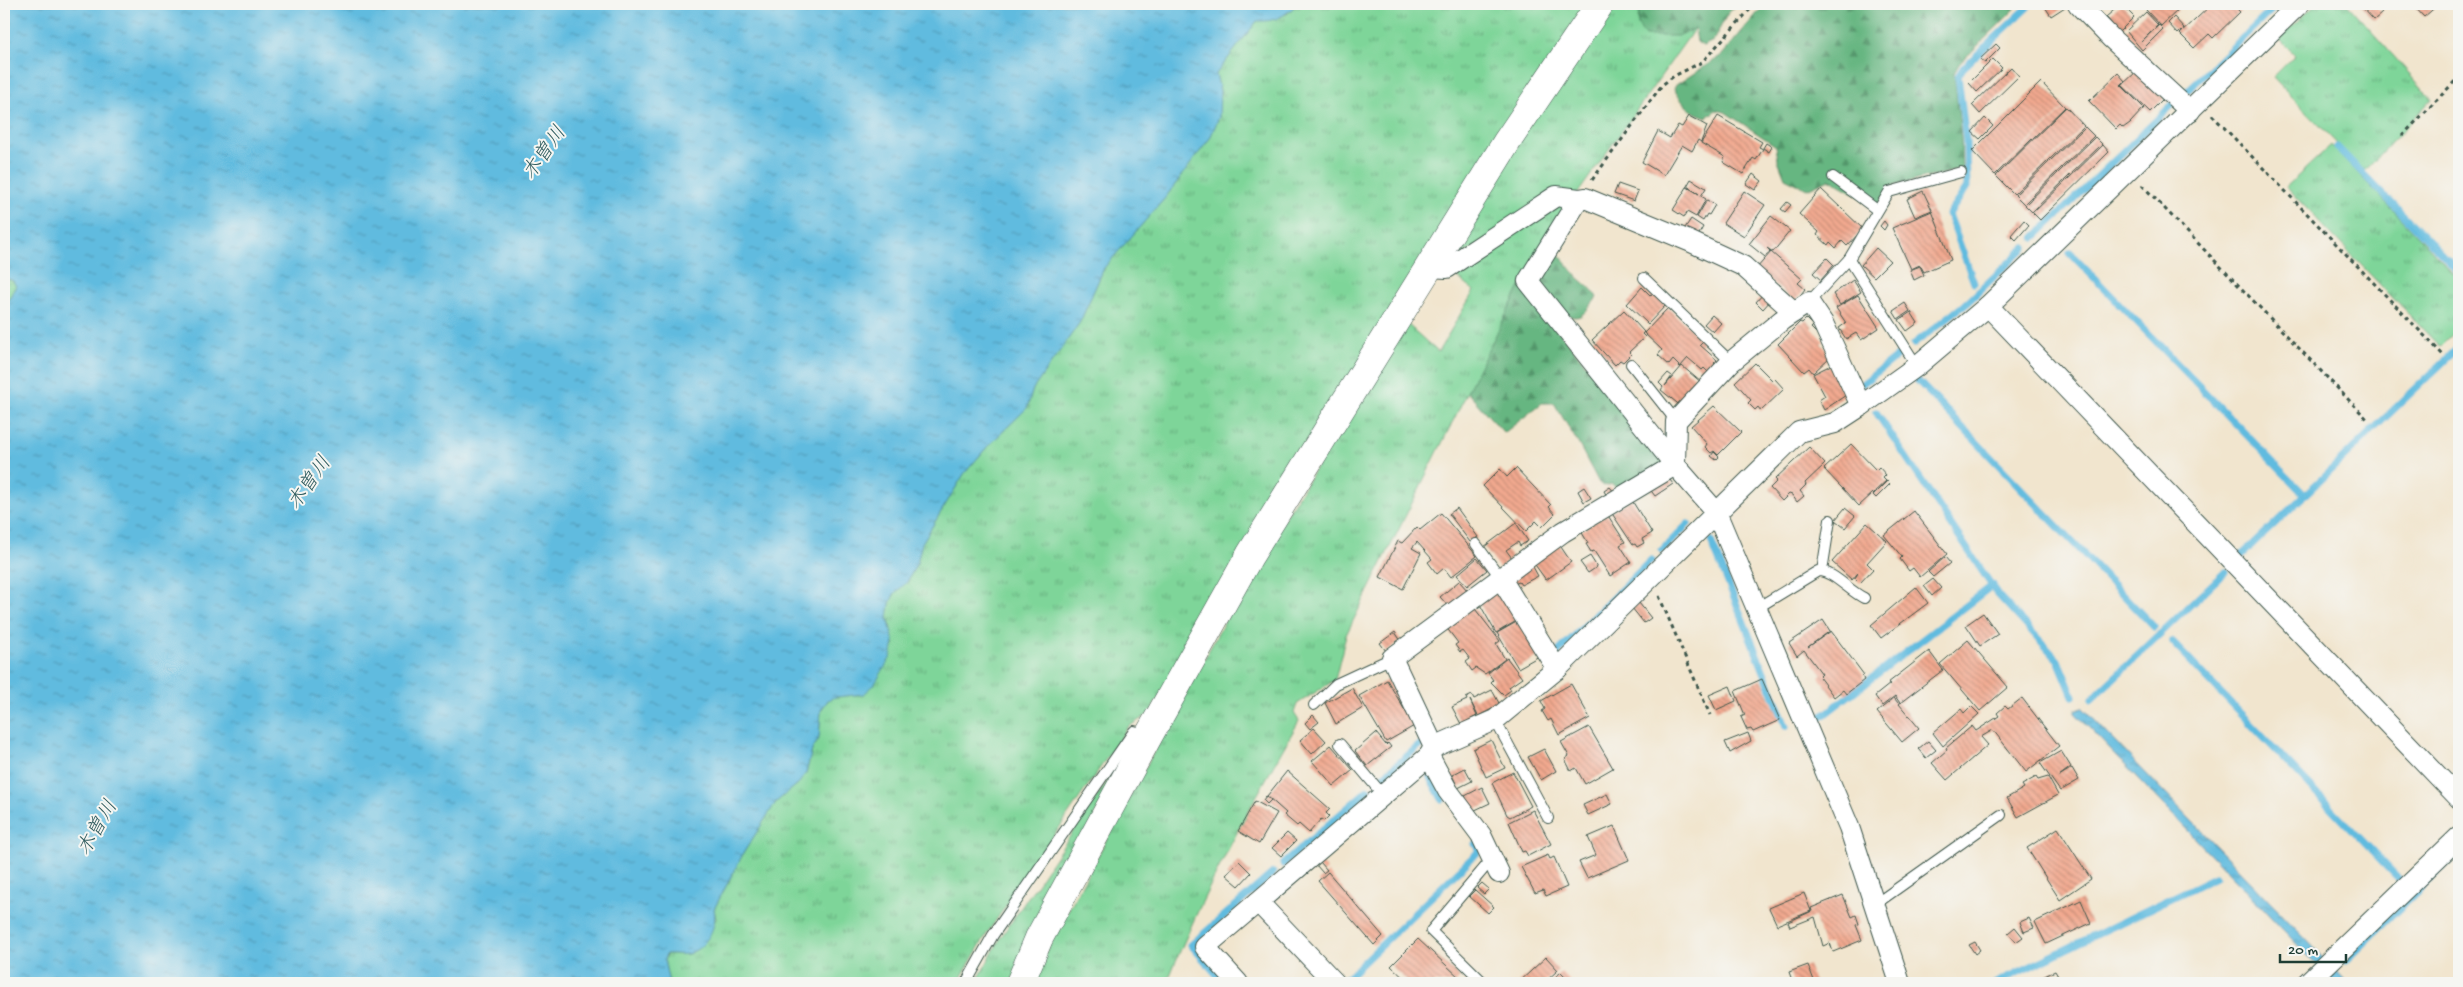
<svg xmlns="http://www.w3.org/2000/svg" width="2463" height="987" font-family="'Gochi Hand','Klee One',sans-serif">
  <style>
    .grass { fill: url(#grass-tufts); stroke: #4e8966 }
    .forest { fill: url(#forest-firs); stroke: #427a5a }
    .water { fill: url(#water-ripples); stroke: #407c8a }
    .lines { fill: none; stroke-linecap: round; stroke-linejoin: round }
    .stream { stroke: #61bbdf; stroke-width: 7 }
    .building { fill: url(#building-back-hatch) }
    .lane-casing { stroke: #3e564b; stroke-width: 12 }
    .street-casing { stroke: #3e564b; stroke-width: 22 }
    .secondary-casing { stroke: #3e564b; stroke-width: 29 }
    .path { stroke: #3e564b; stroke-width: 3; stroke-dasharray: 4 4; stroke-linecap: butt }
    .lane { stroke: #fff; stroke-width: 10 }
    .street { stroke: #fff; stroke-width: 20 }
    .secondary { stroke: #fff; stroke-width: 28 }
    .labels { text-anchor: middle; stroke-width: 4; stroke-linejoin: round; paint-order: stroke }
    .water-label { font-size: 20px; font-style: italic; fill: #305c5f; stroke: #f6f6f2 }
  </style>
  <defs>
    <pattern id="grass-tufts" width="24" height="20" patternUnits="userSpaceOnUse" patternTransform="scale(1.25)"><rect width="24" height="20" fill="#7ed599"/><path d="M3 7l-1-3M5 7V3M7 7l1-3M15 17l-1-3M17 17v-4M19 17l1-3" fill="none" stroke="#67ae7e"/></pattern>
    <pattern id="forest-firs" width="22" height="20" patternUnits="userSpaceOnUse" patternTransform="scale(1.25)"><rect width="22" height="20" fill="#66b681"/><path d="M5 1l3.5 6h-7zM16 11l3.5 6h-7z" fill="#53956a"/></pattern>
    <pattern id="water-ripples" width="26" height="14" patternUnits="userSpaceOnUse" patternTransform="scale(1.25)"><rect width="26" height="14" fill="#61bbdf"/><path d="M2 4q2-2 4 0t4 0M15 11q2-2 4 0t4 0" fill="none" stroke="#4f99b6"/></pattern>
    <pattern id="building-back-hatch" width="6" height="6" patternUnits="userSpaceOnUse" patternTransform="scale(1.25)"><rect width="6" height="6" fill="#f2a98f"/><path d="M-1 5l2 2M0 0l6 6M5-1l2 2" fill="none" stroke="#c38b76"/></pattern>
  </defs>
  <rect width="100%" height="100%" fill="#f6f6f2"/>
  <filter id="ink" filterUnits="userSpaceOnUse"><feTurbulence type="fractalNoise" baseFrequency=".02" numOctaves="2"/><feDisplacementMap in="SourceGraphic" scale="10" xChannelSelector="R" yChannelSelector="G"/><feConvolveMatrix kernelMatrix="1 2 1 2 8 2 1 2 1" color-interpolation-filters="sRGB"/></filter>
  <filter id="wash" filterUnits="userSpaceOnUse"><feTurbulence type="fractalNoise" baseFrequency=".0096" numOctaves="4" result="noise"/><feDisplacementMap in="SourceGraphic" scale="20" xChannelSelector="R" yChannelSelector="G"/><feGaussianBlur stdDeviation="1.12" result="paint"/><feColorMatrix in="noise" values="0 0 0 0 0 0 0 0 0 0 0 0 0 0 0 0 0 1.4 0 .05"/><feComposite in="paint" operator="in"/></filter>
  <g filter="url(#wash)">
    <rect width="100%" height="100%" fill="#f1e5ce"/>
    <g class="grass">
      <path d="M1297 4H1588L1149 714 1128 727 988 932 958 983H669L664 959 667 954H689L699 947 716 919 714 909 744 852 776 802 799 783 806 773 812 750 819 738 821 710 828 700 836 697 864 694 891 627 888 617 890 603 894 594 907 582 917 563 922 543 964 474 987 447 1027 408 1033 389 1080 322 1104 268 1165 198 1210 138 1219 117 1220 91 1216 74 1257 21 1287 14Z"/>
      <path d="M1612 4H1640L1638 25 1695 28 1578 193 1446 263 1537 111Z"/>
      <path d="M2315 4H2347L2432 99 2364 172 2273 77 2295 55 2279 39Z"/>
      <path d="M2331 145 2459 279V328L2440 347 2286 187Z"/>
      <path d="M1562 203 1566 209 1521 285 1346 635 1335 680 1297 704 1294 713 1299 721C1250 806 1203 892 1167 983H1032L1044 955 1254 567 1406 323 1438 352 1474 291 1450 271Z"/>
      <path d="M4 277 13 281 16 286 4 308Z"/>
      <path d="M1128 751 1011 983H976L1001 937Z"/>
    </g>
    <g class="forest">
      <path d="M1640 4H1738L1728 13 1713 41 1703 46 1697 42 1695 28 1678 36H1645L1638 25Z"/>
      <path d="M1765 4H2014L2015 9 1959 64 1954 73 1961 137 1962 169 1892 186 1876 206 1829 179 1807 189 1785 178 1778 160 1776 146 1725 112 1716 110 1707 117C1690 113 1683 104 1674 89L1676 85 1722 55Z"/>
      <path d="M1554 251C1564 259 1570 268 1578 277 1586 285 1593 288 1597 298 1592 303 1586 313 1580 316 1562 323 1545 292 1535 280Z"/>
      <path d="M1521 285 1666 462 1619 491 1612 484 1604 486 1599 483 1578 443 1554 403H1542L1504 433 1467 392Z"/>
    </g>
    <g class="water">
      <path d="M4 4H1297C1285 16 1275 22 1257 21L1216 74 1220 91 1219 117 1210 138 1165 198 1104 268 1080 322 1033 389 1027 408 987 447 964 474 922 543 917 563 907 582 894 594 890 603 888 617 894 643 891 657 874 685 864 694 836 697 828 700 821 710 819 738 812 750 806 773 799 783 776 802 744 852 714 909C718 925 707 947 690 953 683 956 674 953 666 954L664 960 669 983H4V308L16 286 13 281 4 277Z"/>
      <path d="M2082 707 2348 983H2334L2075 713V710Z"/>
    </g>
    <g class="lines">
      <g class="stream">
        <path d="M2188 90 2278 4"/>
        <path d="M2337 147 2459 272"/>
        <path d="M2035 237 2172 105"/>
        <path d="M2070 253 2301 491"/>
        <path d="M1974 283 1949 214 1967 187 1966 140 1958 76 1963 68 2031 4"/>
        <path d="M1914 344 1969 301 2025 247"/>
        <path d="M1917 380 2154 627"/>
        <path d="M1862 384 1900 354"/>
        <path d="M1876 412 1998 595 2058 660 2073 696"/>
        <path d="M1711 541 1786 726"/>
        <path d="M1662 550 1688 524"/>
        <path d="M2240 557 2459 347"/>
        <path d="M2172 642 2401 881"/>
        <path d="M1557 653 1651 560"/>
        <path d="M2092 699 2225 572"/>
        <path d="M1816 721 1993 585"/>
        <path d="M1430 778 1442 799"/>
        <path d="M1379 780 1421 744"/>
        <path d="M1283 864 1368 790"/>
        <path d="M2346 960 2459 851"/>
        <path d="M1345 980 1479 851 1475 844"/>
        <path d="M1224 983 1191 945 1273 873"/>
        <path d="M1996 983 2215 877"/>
      </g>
    </g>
    <g id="blocks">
      <g class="building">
        <path d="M2043 4H2062L2065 7 2051 16Z"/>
        <path d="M2121 4 2134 17 2119 32 2106 17Z"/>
        <path d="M2152 4H2173L2178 10 2161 26 2146 10Z"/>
        <path d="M2212 4H2232L2240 12 2213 38 2209 34 2194 48 2180 34Z"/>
        <path d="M2359 4H2374L2382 13 2374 20Z"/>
        <path d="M2377 4H2389L2383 10Z"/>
        <path d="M2412 4H2439L2424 17Z"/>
        <path d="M2146 12 2158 25 2141 42 2159 25 2163 29 2142 50 2126 31Z"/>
        <path d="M2174 17 2184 28 2178 34 2168 23Z"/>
        <path d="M1996 44 2000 48 1985 63 1980 59Z"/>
        <path d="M1993 59 2002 68 1977 92 1969 83Z"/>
        <path d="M2011 67 2019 76 1980 114 1972 105Z"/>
        <path d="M2137 71 2164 98 2150 112 2122 85Z"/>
        <path d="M2118 73 2125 81 2121 85 2144 108 2130 123 2123 128 2120 125 2116 129 2089 101Z"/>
        <path d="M2041 82 2065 107 1995 175 1972 151Z"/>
        <path d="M2066 107 2084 126 2014 194 1996 176Z"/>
        <path d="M1689 116 1707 126 1701 142 1698 140 1692 151 1682 145 1664 175 1642 162 1658 131 1670 138 1678 125 1682 127Z"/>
        <path d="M1718 116 1762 142 1759 147 1763 149 1756 160 1753 158 1743 174 1723 162 1725 157 1701 143Z"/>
        <path d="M1985 118 1993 126 1980 139 1972 132Z"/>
        <path d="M2085 127 2094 136 2024 204 2015 195Z"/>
        <path d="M2095 137 2102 144 2032 212 2025 205Z"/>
        <path d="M1766 143 1772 147 1769 152 1763 148Z"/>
        <path d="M2103 145 2109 152 2040 220 2033 213Z"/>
        <path d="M1753 174 1762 181 1755 190 1746 184Z"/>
        <path d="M1691 179 1706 188 1701 196 1706 199 1696 217 1687 212 1684 217 1673 210 1687 187 1699 194 1687 186Z"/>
        <path d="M1618 184 1638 191 1634 201 1614 194Z"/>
        <path d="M1821 189 1863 229 1847 246 1842 241 1836 248 1830 242 1828 245 1817 235 1819 232 1799 214Z"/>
        <path d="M1744 191 1765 205 1744 236 1723 223Z"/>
        <path d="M1923 191 1932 210 1915 217 1907 199Z"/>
        <path d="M1707 200 1715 205 1709 215 1707 214 1703 221 1697 217Z"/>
        <path d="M1787 202 1791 205 1785 212 1781 209Z"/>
        <path d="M1932 211 1951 260 1924 272 1920 265 1911 269 1892 228Z"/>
        <path d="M1771 216 1790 231 1773 252 1767 248 1770 251 1765 257 1749 244Z"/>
        <path d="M1691 219 1703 227 1698 236 1685 228Z"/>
        <path d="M2024 220 2029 225 2016 240 2011 235Z"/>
        <path d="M1884 221 1887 225 1884 230 1880 226Z"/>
        <path d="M1876 248 1890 261 1874 277 1861 265Z"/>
        <path d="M1771 252 1802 279 1798 283 1805 289 1795 302 1756 269Z"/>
        <path d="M1827 258 1834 265 1821 280 1813 273Z"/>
        <path d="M1920 266 1924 275 1914 280 1910 270Z"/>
        <path d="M1853 280 1861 292 1840 305 1833 294Z"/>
        <path d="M1642 287 1651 296 1653 293 1666 305 1648 324 1627 304Z"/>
        <path d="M1763 294 1771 300 1763 309 1756 302Z"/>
        <path d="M1858 295 1879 328 1861 340 1856 333 1846 339 1839 328 1846 323 1836 308Z"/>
        <path d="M1905 303 1910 311 1898 319 1893 311Z"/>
        <path d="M1668 308 1704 341 1700 345 1717 360 1714 363 1717 366 1709 373 1704 368 1702 370 1688 358 1680 367 1673 360 1669 365 1658 355 1662 350 1644 333Z"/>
        <path d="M1624 310 1644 332 1642 334 1645 337 1629 352 1631 354 1623 362 1620 360 1615 365 1592 340Z"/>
        <path d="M1911 312 1918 323 1907 331 1899 320Z"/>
        <path d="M1712 315 1721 323 1713 332 1704 324Z"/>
        <path d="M1806 319 1813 326 1811 328 1824 341 1821 343 1831 356 1813 373 1809 368 1804 372 1778 344 1800 322 1802 323Z"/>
        <path d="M1755 363 1773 381 1775 379 1784 389 1761 411 1758 407 1755 410 1748 403 1751 400 1735 382Z"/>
        <path d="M1833 364 1849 393 1824 410 1819 400 1825 396 1813 374Z"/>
        <path d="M1682 366 1702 383 1682 407 1661 390 1663 387 1659 383 1668 373 1672 376 1665 386Z"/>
        <path d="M1714 406 1741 432 1718 455 1714 451 1711 453 1705 447 1707 444 1691 426Z"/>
        <path d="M1851 444 1876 470 1879 467 1886 475 1883 478 1886 481 1859 506 1824 469Z"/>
        <path d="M1809 447 1825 464 1805 483 1806 485 1800 491 1804 496 1797 502 1792 495 1789 494 1782 501 1770 488 1777 481 1775 479Z"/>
        <path d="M1714 452 1719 457 1716 460 1711 456Z"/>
        <path d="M1516 468 1551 505 1549 507 1555 514 1542 527 1536 521 1526 531 1483 486 1500 469 1507 477Z"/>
        <path d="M1667 476 1673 484 1655 496 1649 488Z"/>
        <path d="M1887 481 1890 484 1876 498 1873 495Z"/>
        <path d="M1584 487 1591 498 1584 502 1578 491Z"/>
        <path d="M1610 487 1615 493 1608 498 1604 491Z"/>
        <path d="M1631 499 1652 533 1642 539 1644 543 1637 547 1635 544 1633 545 1611 512Z"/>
        <path d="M1457 508 1478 537 1470 542 1449 514Z"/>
        <path d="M1845 508 1855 516 1845 528 1835 520Z"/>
        <path d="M1914 511 1947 554 1920 577 1913 568 1909 571 1900 559 1902 557 1884 535Z"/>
        <path d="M1441 513 1477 556 1451 577 1444 568 1437 574 1428 562 1432 559 1417 542 1412 548 1421 553 1403 589 1380 577 1398 541 1402 543 1417 527 1420 530Z"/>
        <path d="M1607 514 1625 542 1620 545 1631 562 1610 576 1594 551 1591 552 1586 544 1588 543 1581 531Z"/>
        <path d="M1516 523 1528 541 1520 546 1518 542 1506 550 1512 558 1499 568 1484 547Z"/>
        <path d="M1867 523 1887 541 1867 563 1873 569 1860 583 1855 578 1858 573 1852 580 1832 562Z"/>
        <path d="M1559 544 1571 562 1546 580 1533 562Z"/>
        <path d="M1590 556 1597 567 1588 573 1580 562Z"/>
        <path d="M1945 557 1950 563 1933 577 1928 572Z"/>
        <path d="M1477 558 1487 570 1467 586 1457 575Z"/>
        <path d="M1532 565 1538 576 1521 585 1519 582 1514 584 1510 577Z"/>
        <path d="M1933 579 1941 588 1932 596 1924 586Z"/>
        <path d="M1459 581 1468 591 1451 609 1440 597Z"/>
        <path d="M1916 587 1928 603 1881 638 1871 625Z"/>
        <path d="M1502 589 1520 619 1496 633 1478 601Z"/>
        <path d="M1639 603 1651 618 1644 623 1632 608Z"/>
        <path d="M1472 605 1500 641 1496 644 1505 659 1485 674 1476 668 1472 671 1466 662 1470 659 1463 650 1460 652 1455 645 1458 643 1446 627Z"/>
        <path d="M1983 613 1998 634 1980 646 1966 625Z"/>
        <path d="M1520 620 1541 655 1518 668 1497 633Z"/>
        <path d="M1823 620 1830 631 1808 647 1831 631 1864 675 1862 676 1864 680 1846 694 1843 690 1834 697 1819 677 1822 674 1804 650 1797 656 1789 643Z"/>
        <path d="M1395 632 1401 641 1386 651 1380 643Z"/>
        <path d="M1968 640 2008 687 1980 711 1940 664Z"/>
        <path d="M1929 651 1943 670 1900 703 1895 696 1882 706 1875 696 1890 684 1888 683Z"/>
        <path d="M1507 658 1522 678 1509 687 1511 690 1504 695 1491 682 1493 680 1488 673Z"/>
        <path d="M1762 679 1780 720 1753 732 1751 729 1747 730 1741 717 1745 715 1735 691Z"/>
        <path d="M1387 680 1407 714 1409 712 1416 725 1386 742 1359 696Z"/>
        <path d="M1571 684 1590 718 1559 735 1551 719 1548 721 1542 711 1545 709 1541 701Z"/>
        <path d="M1730 686 1736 701 1716 710 1709 695Z"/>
        <path d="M1352 688 1363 708 1336 724 1325 703Z"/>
        <path d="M1492 690 1500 705 1478 716 1470 700 1477 716 1461 724 1452 707 1467 700 1466 698 1472 695 1474 699Z"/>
        <path d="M1894 698 1919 728 1902 742 1877 712Z"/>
        <path d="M2022 698 2059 746 2026 772 1993 730 1981 737 1988 745 1947 780 1932 763 1947 750 1946 748 1972 726 1976 731 1999 716 1997 713 2005 706 2008 709Z"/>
        <path d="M1971 706 1979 714 1943 746 1933 733 1961 709 1964 713Z"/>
        <path d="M1313 715 1319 722 1310 729 1305 723Z"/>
        <path d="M1589 727 1613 768 1585 784 1576 768 1571 771 1565 759 1569 756 1561 742Z"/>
        <path d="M1314 728 1326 741 1312 754 1300 740Z"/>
        <path d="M1376 733 1386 745 1388 743 1391 747 1367 766 1355 751Z"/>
        <path d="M1748 733 1751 741 1730 753 1725 742Z"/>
        <path d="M1491 740 1505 768 1486 777 1473 749Z"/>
        <path d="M1928 741 1936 750 1926 758 1918 749Z"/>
        <path d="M1331 745 1353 770 1334 786 1312 761Z"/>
        <path d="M1544 749 1556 771 1541 780 1528 757Z"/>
        <path d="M2061 751 2071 767 2059 776 2072 768 2079 780 2060 791 2040 763Z"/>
        <path d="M1465 768 1472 781 1458 788 1452 775Z"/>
        <path d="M1287 771 1330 809 1326 813 1329 816 1324 821 1321 819 1309 833 1299 824 1297 826 1284 815 1286 813 1267 796Z"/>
        <path d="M1513 772 1531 806 1510 817 1507 815 1492 783Z"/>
        <path d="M2036 777 2038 780 2048 777 2058 795 2018 817 2007 798 2024 788 2022 785Z"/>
        <path d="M1482 787 1490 803 1473 811 1465 796Z"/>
        <path d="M1607 794 1612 804 1588 815 1583 805Z"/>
        <path d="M1266 796 1271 800 1267 804 1263 800Z"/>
        <path d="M1255 801 1277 813 1259 844 1238 831Z"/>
        <path d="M1533 810 1551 844 1528 856 1525 851 1522 852 1509 822Z"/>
        <path d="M1614 826 1629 860 1587 878 1579 862 1596 855 1588 837Z"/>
        <path d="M2058 828 2091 879 2060 900 2027 848Z"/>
        <path d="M1287 833 1296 841 1281 856 1272 848Z"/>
        <path d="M1548 855 1550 859 1554 857 1567 887 1546 896 1543 890 1535 893 1521 867Z"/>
        <path d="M1239 861 1251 873 1239 886 1226 875Z"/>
        <path d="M1320 862 1327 870 1323 873 1316 865Z"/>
        <path d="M1328 872 1383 936 1374 945 1318 881Z"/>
        <path d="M1482 883 1489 889 1484 894 1477 888Z"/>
        <path d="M1475 890 1494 907 1488 913 1469 896Z"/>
        <path d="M1804 893 1811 911 1777 925 1769 908Z"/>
        <path d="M1843 895 1852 917 1856 915 1859 924 1856 925 1862 940 1833 952 1830 943 1823 946 1815 917 1790 927 1788 922 1812 911 1811 908Z"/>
        <path d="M2081 900 2091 923 2046 944 2035 922Z"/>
        <path d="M2029 918 2034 928 2024 932 2020 922Z"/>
        <path d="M2015 927 2023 937 2016 942 2008 933Z"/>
        <path d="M1418 939 1460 978 1455 983H1409L1391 966Z"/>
        <path d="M1975 942 1980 950 1975 954 1969 945Z"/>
        <path d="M1546 957 1558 970 1544 983H1518Z"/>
        <path d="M1808 965 1815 983H1793L1789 972Z"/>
        <path d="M2055 971 2062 983H2030Z"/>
        <path d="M1561 972 1572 983H1549Z"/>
        <path d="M1470 978 1475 983H1464Z"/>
      </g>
    </g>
  </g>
  <g filter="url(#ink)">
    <use href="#blocks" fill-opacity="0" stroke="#3e564b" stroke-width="1"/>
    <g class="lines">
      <defs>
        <g id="lane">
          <path d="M1833 177 1877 210"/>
          <path d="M1849 259 1917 366"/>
          <path d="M1644 278 1731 362"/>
          <path d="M1809 302 1849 259 1889 192 1961 172"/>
          <path d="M1631 364 1676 421"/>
          <path d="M1476 544 1500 577"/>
          <path d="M1822 571 1830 520"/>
          <path d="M1757 608 1818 571C1833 571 1849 591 1864 598"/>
          <path d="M1314 705 1336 684 1392 658"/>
          <path d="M1495 720 1548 818"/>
          <path d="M1340 744 1383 795"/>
          <path d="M1874 905 2001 815"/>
          <path d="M966 983 993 935 1134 731 1148 735"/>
          <path d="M1484 983 1431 931 1492 859"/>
        </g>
        <g id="street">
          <path d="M2078 4 2112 39 2190 111"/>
          <path d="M1579 199 1585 198 1689 241 1743 266 1794 312"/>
          <path d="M1428 267 1447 268 1556 196 1579 199 1528 281 1675 465 1716 512 1849 827 1900 983"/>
          <path d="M1988 306 2459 798"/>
          <path d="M1500 577 1557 669"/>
          <path d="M1434 747 1392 658 1563 532 1675 465 1676 421 1731 362 1782 320 1809 302 1823 323 1861 406"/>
          <path d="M1429 756 1448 791 1481 835 1499 873"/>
          <path d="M1258 902 1335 983"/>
          <path d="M1238 983 1205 947 1429 756 1434 747 1495 720 1557 669 1799 432 1835 423 1861 406 1917 366 1988 306 2299 4"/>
          <path d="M2307 983 2459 837"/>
        </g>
        <path id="secondary" d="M1020 983 1039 938 1149 735 1250 555 1508 140 1600 4"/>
      </defs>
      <use href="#lane" class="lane-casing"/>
      <use href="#street" class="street-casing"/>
      <use href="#secondary" class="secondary-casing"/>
      <g class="path">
        <path d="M2212 115 2444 356"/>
        <path d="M2402 136 2459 77"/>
        <path d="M1592 180 1662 85 1674 76 1702 62 1755 4"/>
        <path d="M2142 185 2369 421"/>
        <path d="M1659 596 1710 715"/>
      </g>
      <use href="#lane" class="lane"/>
      <use href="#street" class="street"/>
      <use href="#secondary" class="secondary"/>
    </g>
  </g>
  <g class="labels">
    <g class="water-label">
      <text transform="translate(543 152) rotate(-55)" y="7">木曽川</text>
      <text transform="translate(308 482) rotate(-55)" y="7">木曽川</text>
      <text transform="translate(96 827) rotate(-60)" y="7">木曽川</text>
    </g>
  </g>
  <rect width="2463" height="987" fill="none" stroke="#f6f6f2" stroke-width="20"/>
  <path d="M2280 954v8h66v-8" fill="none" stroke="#1f3d34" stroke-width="2.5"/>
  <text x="2288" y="954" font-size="15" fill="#1f3d34" stroke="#f6f6f2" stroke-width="4" paint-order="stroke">20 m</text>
</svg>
